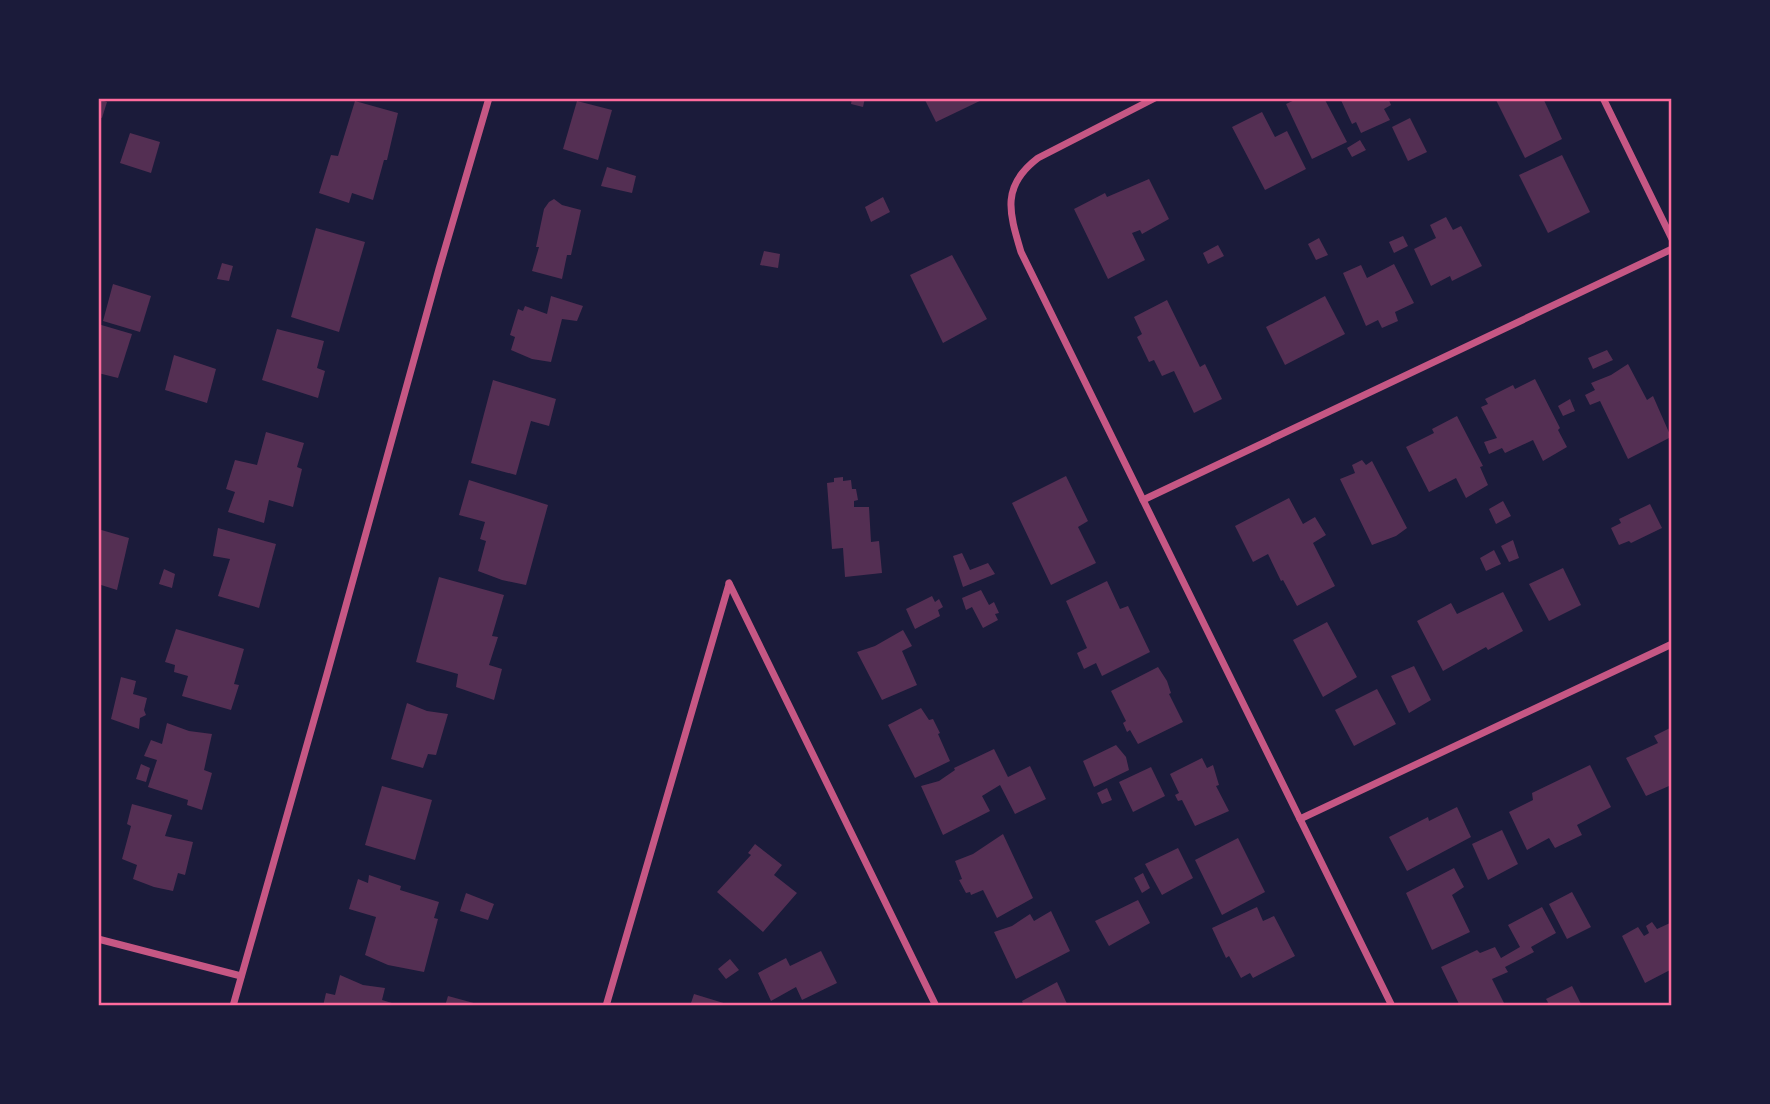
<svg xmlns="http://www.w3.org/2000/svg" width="1770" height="1104" font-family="Ubuntu,sans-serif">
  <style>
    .building { fill: #542f53 }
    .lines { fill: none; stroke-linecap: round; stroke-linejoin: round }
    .minor { stroke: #c65784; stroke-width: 7 }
    .neatline { fill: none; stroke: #ff6b9d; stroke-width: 2.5 }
  </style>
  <rect width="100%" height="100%" fill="#1b1b3a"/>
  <g class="building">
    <path d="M852 98H865L863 107 851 104Z"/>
    <path d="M924 98H986L936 122Z"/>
    <path d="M1299 98H1324L1347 142 1312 159 1286 104Z"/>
    <path d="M1340 98H1388L1391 105 1384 109 1390 120 1361 133 1356 122 1352 124Z"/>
    <path d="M1495 98H1543L1562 139 1525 158Z"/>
    <path d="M98 99 107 102 102 118 98 117Z"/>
    <path d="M355 101 398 113 387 160H384L373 200 352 193 349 203 319 193 331 155 338 156Z"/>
    <path d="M577 101 612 110 598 160 563 149Z"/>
    <path d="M1262 112 1275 137 1287 131 1306 169 1265 190 1232 127Z"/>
    <path d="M1410 118 1427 152 1408 161 1392 127Z"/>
    <path d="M130 133 160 142 151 173 120 163Z"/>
    <path d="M1360 140 1366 150 1352 157 1347 148Z"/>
    <path d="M1562 155 1590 212 1548 233 1519 175Z"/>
    <path d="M607 167 636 176 632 193 601 186Z"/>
    <path d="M1149 179 1169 219 1142 234 1140 230 1132 233 1145 260 1108 279 1074 209 1105 193 1107 197Z"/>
    <path d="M883 197 890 212 871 222 865 207Z"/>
    <path d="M554 199 562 205 581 210 571 255H567L562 279 532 271 539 247H536L544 209 549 202Z"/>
    <path d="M1446 217 1453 230 1461 226 1482 266 1452 281 1450 276 1431 286 1414 249 1436 238 1430 225Z"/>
    <path d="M316 228 365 242 339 332 291 317Z"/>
    <path d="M1403 236 1408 246 1394 253 1389 242Z"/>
    <path d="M1319 238 1328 255 1316 260 1308 244Z"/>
    <path d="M1218 245 1224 256 1208 264 1203 253Z"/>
    <path d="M764 251 780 254 778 268 760 265Z"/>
    <path d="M952 255 987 319 943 343 910 275Z"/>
    <path d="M222 263 233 266 229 281 217 279Z"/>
    <path d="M1394 264 1414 303 1395 312 1398 321 1382 328 1378 320 1366 326 1343 273 1361 265 1367 278Z"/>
    <path d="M113 284 151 296 140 332 103 321Z"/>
    <path d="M551 296 583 306 577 321 562 319 551 362 532 359 511 350 515 337 510 335 518 309 523 311 525 306 547 314Z"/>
    <path d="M1325 296 1345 334 1285 365 1266 327Z"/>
    <path d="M1167 300 1200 367 1205 364 1222 399 1194 413 1174 371 1162 376 1154 360 1149 362 1137 337 1142 334 1134 317Z"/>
    <path d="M98 324 132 334 118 378 98 373Z"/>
    <path d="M277 329 324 341 317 368 325 371 318 398 262 380Z"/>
    <path d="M1607 350 1613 360 1593 369 1588 358Z"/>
    <path d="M174 355 216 369 207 403 165 390Z"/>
    <path d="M1628 364 1647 400 1653 396 1671 437 1628 459 1600 401 1590 405 1585 395 1595 390 1591 383 1611 375Z"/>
    <path d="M1535 379 1560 428 1558 430 1567 447 1543 461 1533 440 1505 453 1502 448 1489 454 1484 442 1497 438 1481 407 1488 404 1485 399 1513 385 1515 389Z"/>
    <path d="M493 380 556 399 549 426 531 421 516 475 471 463Z"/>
    <path d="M1570 399 1575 411 1563 416 1558 406Z"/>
    <path d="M1457 416 1483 466 1480 467 1488 485 1466 498 1456 478 1429 492 1406 447 1434 433 1432 429Z"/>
    <path d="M266 432 304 443 297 467 302 469 293 507 269 500 264 523 228 512 235 492 226 489 235 460 257 465Z"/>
    <path d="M1362 460 1366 465 1372 461 1407 528 1396 536 1372 545 1340 479 1355 473 1352 465Z"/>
    <path d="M1066 476 1088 521 1078 527 1096 563 1051 585 1012 503Z"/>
    <path d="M843 477V481L851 480 852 489H856L858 500 854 501V507H869L871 542 879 541 882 573 845 577 843 548 832 549 827 483 834 482V478Z"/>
    <path d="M469 480 548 505 526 585 502 580 478 571 486 541 480 539 485 522 459 515Z"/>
    <path d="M1289 498 1303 524 1315 517 1326 535 1313 543 1335 586 1297 606 1283 580 1281 581 1268 554 1253 562 1235 526Z"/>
    <path d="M1503 501 1511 516 1496 524 1489 509Z"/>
    <path d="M1650 504 1662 528 1631 543 1629 541 1619 545 1611 528 1621 523 1619 519Z"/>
    <path d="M218 528 276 544 259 608 218 596 230 559 213 556Z"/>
    <path d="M98 529 129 538 117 590 98 584Z"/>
    <path d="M1513 540 1519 558 1509 562 1501 546Z"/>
    <path d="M1494 550 1501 564 1486 571 1480 558Z"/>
    <path d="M962 553 970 570 988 563 995 574 963 587 953 556Z"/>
    <path d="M1563 568 1581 605 1549 621 1529 584Z"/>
    <path d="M164 569 175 574 172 588 159 584Z"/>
    <path d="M439 577 504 595 492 636 498 637 489 665 502 669 494 700 456 687 458 674 416 662Z"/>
    <path d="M1107 581 1120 609 1128 606 1150 652 1102 676 1096 663 1084 669 1077 653 1087 648 1066 601Z"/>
    <path d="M981 590 989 605 994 602 999 613 995 614 998 620 983 628 972 607 966 610 962 598Z"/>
    <path d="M1503 592 1523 631 1488 650 1486 647 1443 671 1417 621 1451 603 1457 614Z"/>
    <path d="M932 596 935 602 939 599 943 607 938 610 940 616 915 629 906 609Z"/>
    <path d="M1327 622 1357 677 1323 697 1293 640Z"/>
    <path d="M176 629 244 649 234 684 239 685 231 710 182 696 188 676 174 672 175 665 165 662Z"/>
    <path d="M903 630 912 646 902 651 917 685 882 700 857 652 875 646Z"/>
    <path d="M1414 666 1431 700 1409 713 1391 676Z"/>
    <path d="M1158 667 1167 681 1171 693 1169 694 1183 722 1138 744 1130 730 1127 732 1123 723 1126 721 1111 691Z"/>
    <path d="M121 677 136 681 133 694 147 698 144 710 146 715 140 718 139 729 111 719Z"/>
    <path d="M1377 689 1396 724 1354 746 1335 710Z"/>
    <path d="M407 703 427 711 448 714 436 755 428 754 423 768 391 759Z"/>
    <path d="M921 708 929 720 933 719 940 733 938 734 950 761 915 778 888 725Z"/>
    <path d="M167 723 189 731 212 734 204 770 212 773 202 810 187 805 188 800 148 787 157 760 144 756 151 740 162 744Z"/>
    <path d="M1672 727V792L1669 786 1646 796 1626 758 1658 743 1654 736Z"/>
    <path d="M1116 745 1126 757 1129 770 1094 787 1083 761Z"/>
    <path d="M994 749 1008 777 1030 766 1046 799 1015 814 1000 785 982 796 990 811 943 835 921 786 939 781 955 770 954 768Z"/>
    <path d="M1202 758 1207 768 1213 765 1219 785 1216 786 1229 811 1195 826 1182 800 1178 801 1175 795 1179 793 1170 774Z"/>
    <path d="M141 764 150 768 146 782 136 779Z"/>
    <path d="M1590 765 1611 807 1577 825 1582 835 1555 848 1549 838 1527 850 1509 812 1533 800 1532 793Z"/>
    <path d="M1151 767 1165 796 1133 812 1119 782Z"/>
    <path d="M382 786 432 800 415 860 365 845Z"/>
    <path d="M1107 788 1112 800 1102 804 1097 793Z"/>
    <path d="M132 804 172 815 165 836 193 842 185 875 178 873 173 891 154 887 133 879 137 865 122 859 131 826 127 824Z"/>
    <path d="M1457 807 1471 837 1407 871 1389 837 1428 817 1429 821Z"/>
    <path d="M1502 830 1518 864 1488 880 1472 844Z"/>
    <path d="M1003 834 1033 898 997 918 983 890 971 895 970 892 966 893 959 880 962 879 955 861 973 854Z"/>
    <path d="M1238 838 1265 892 1222 915 1195 860Z"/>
    <path d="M755 844 782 865 774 875 797 893 763 932 717 892 751 855 748 853Z"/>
    <path d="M1178 848 1193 878 1162 895 1145 864Z"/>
    <path d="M1454 868 1464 887 1452 895 1470 932 1432 950 1406 893Z"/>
    <path d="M1143 873 1150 888 1142 893 1134 878Z"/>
    <path d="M369 875 401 886 400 890 439 902 434 918 438 919 424 972 388 965 365 955 376 917 349 909 358 879 368 883Z"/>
    <path d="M1572 892 1591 927 1567 939 1549 904Z"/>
    <path d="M466 893 494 904 488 920 460 911Z"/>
    <path d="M1138 900 1150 923 1109 946 1095 921Z"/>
    <path d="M1257 907 1263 921 1274 916 1295 956 1253 978 1250 973 1241 978 1229 956 1226 958 1212 928Z"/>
    <path d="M1542 907 1556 933 1531 947 1534 952 1505 967 1508 972 1492 979 1505 1005 1460 1006 1441 967 1477 950 1480 953 1495 947 1501 958 1520 947 1508 925Z"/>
    <path d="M1051 911 1070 951 1016 979 994 932 1012 926 1030 914 1034 921Z"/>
    <path d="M1652 922 1657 929 1670 923 1672 928V969L1645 983 1622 936 1638 927 1644 936 1649 933 1646 926Z"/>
    <path d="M821 951 837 983 802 1000 796 987 771 1001 758 973 786 958 790 966Z"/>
    <path d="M730 959 739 970 726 979 718 969Z"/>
    <path d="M340 975 363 985 385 988 382 1000 402 1006H323L326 993 335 995Z"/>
    <path d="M1057 982 1068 1006H1024L1022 1001Z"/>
    <path d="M1572 986 1582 1006H1550L1546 999Z"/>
    <path d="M694 994 730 1005V1006H690Z"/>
    <path d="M448 996 481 1005V1006H445Z"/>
  </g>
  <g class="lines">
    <g class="minor">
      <path d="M1155 98 1038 158C1001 186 1009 212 1021 252L1392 1006"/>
      <path d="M1603 98 1672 239"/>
      <path d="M1143 500 1672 249"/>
      <path d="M729 583 936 1006"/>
      <path d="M1300 819 1672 644"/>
      <path d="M98 939 241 976"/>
      <path d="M233 1006 327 674 439 269 489 98"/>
      <path d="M606 1006 729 584"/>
    </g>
  </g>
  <rect width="1770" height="1104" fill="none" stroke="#1b1b3a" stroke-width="200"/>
  <rect x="100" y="100" width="1570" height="904" class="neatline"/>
</svg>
